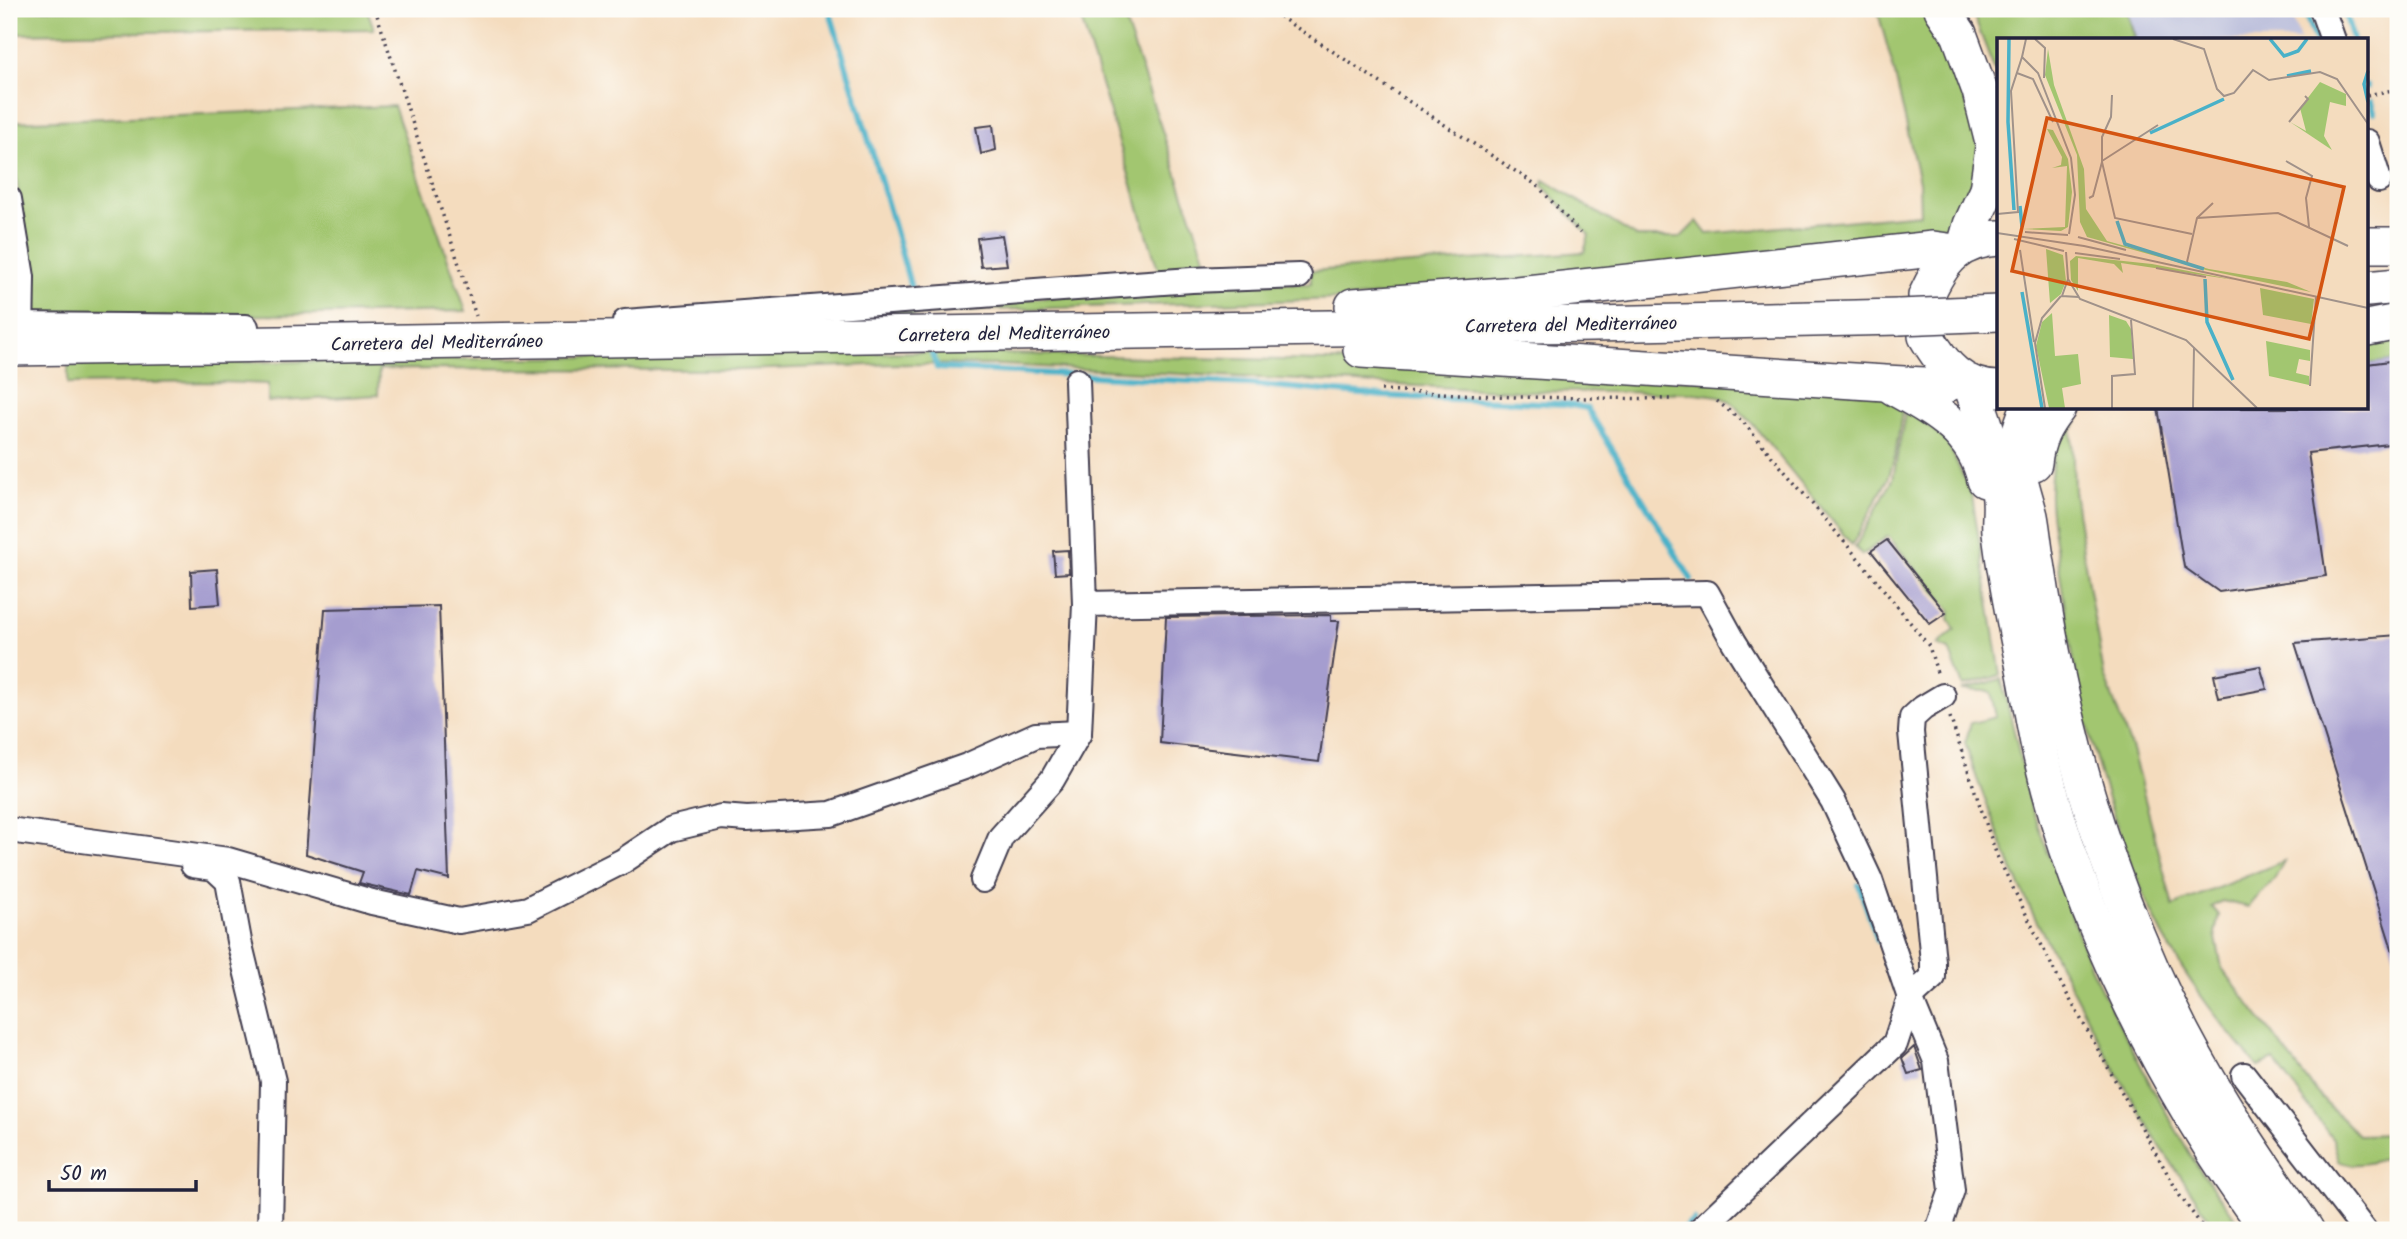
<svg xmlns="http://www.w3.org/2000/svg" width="2407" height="1239" font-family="Kalam,sans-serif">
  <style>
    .industrial { fill: #bfc2dd }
    .green { fill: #a2c670; stroke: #627456; stroke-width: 2 }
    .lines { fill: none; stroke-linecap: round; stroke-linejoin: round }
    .stream { stroke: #49b1c8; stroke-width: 6 }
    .building { fill: #a59dcf }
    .minor-casing { stroke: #423e4f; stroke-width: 28 }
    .highway-casing { stroke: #423e4f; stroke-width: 38 }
    .path { stroke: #423e4f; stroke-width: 3.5; stroke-dasharray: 2 5; stroke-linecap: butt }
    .minor { stroke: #fff; stroke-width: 24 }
    .highway { stroke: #fff; stroke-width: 35 }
    .highway-bridge-casing { stroke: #423e4f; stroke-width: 38; stroke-linecap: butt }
    .highway-bridge { stroke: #fff; stroke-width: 35 }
    .labels { text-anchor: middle; stroke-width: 5; stroke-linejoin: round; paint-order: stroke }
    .street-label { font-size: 19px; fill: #22223b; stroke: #fdfcf7 }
    .inset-river { fill: none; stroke: #49b1c8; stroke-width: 3.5 }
    .inset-road { fill: none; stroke: #a0928a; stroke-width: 2 }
    .view { fill: #d45411; fill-opacity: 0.15; stroke: #d45411; stroke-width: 3.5 }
    .inset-edge { fill: none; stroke: #22223b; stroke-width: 3.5 }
  </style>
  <rect width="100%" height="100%" fill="#fdfcf7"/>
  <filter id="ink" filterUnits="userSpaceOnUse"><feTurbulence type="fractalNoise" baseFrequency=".0143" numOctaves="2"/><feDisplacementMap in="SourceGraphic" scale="14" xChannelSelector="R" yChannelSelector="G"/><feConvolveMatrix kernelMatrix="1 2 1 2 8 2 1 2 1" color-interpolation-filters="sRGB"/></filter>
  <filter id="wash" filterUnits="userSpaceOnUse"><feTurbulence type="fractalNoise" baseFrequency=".00686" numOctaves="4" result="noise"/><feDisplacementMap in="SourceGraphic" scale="28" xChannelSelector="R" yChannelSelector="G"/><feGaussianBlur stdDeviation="1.57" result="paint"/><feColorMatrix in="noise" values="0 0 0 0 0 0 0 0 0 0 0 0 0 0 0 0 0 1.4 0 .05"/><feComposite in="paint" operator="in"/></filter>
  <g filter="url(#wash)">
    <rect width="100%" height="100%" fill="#f4dcbe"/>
    <path class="industrial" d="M2126 9H2290L2300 40H2125L2135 37Z"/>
    <g class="green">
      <path d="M9 9H367L374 29 9 34Z"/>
      <path d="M1105 9H1121L1210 272 1160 276 1079 12Z"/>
      <path d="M1877 9H1920L1937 31 1957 71 1979 150 1978 179 1963 212 1939 230 1922 238 1342 299 989 310 868 319 674 324 1263 282 1311 284V271L1584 252 1589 235 1543 186 1544 180 1637 237H1681L1697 221 1707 234 1920 214 1919 182 1895 74Z"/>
      <path d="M1971 9H2126L2135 37 2125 40H1999V81Z"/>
      <path d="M394 106 466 311 35 320 9 122Z"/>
      <path d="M2396 340 2398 360 2367 364V344Z"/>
      <path d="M918 352 1371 362 1876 390 1903 405 1895 456 1888 479 1852 545 1751 422 1730 401 1719 396 1695 393 1516 391 1003 365 896 364 740 370 379 369 378 395 268 402V384L220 382 68 384V365Z"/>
      <path d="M1906 408 1947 441 1972 496 2001 675 1963 686 1949 650 1937 645 1955 630 1949 619 1951 611 1888 536 1862 555 1855 547 1893 479Z"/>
      <path d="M2076 408H2089L2081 412 2072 432 2074 491 2089 590 2104 675 2132 750 2173 906 2284 861 2274 880 2248 907 2222 901 2212 907 2219 915 2215 933 2222 968 2321 1098 2358 1135 2395 1134 2398 1151C2385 1161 2353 1169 2339 1161L2333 1140 2274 1060 2258 1067C2223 1026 2187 982 2162 933 2142 894 2124 847 2110 805 2084 729 2070 646 2059 566 2056 542 2049 516 2050 492 2051 463 2055 429 2076 408Z"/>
      <path d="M2001 679 2017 743 2028 799 2093 973 2155 1093 2197 1166 2244 1230H2217L2160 1146 2107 1056 2032 912 2010 864 1977 779 1965 743 1971 723 1996 717 1991 693 1984 691 1962 690Z"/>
    </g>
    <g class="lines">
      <g class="stream">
        <path d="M829 9C857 102 886 194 911 288"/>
        <path d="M2304 9 2315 40"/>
        <path d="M2344 9 2353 40"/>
        <path d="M2367 86V87"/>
        <path d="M2371 102 2374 112"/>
        <path d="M932 353 937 368 1248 384 1384 396 1565 404 1587 408 1691 579"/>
        <path d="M1859 885 1878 941"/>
        <path d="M1682 1230 1694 1220"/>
      </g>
    </g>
    <g id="blocks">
      <g class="building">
        <path d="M993 125 996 150 981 154 976 127Z"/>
        <path d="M1002 235 1007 265 981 267 977 238Z"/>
        <path d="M2398 360V443L2308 453 2326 576 2219 592 2184 567 2158 408H2367V364Z"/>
        <path d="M1887 540 1946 613 1930 624 1871 551Z"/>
        <path d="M1068 550 1069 573 1055 574 1053 551Z"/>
        <path d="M217 569 220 604 192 606 191 571Z"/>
        <path d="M439 606 449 879 418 871 411 895 359 883 363 872 306 854 325 609Z"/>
        <path d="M1331 615V621H1339L1319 762 1160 743 1166 617Z"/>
        <path d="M2398 635V958H2395L2295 643Z"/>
        <path d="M2260 666 2267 689 2219 698 2214 675Z"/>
        <path d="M1914 1047 1922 1070 1908 1074 1902 1058Z"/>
      </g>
    </g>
  </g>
  <g filter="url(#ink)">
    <use href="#blocks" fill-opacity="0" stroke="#423e4f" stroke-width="2"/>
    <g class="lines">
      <defs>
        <g id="minor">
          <path d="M2322 9 2333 40"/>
          <path d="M2367 142 2379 180"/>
          <path d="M9 199 22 277 21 341"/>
          <path d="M625 322 1062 289 1192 280 1299 276"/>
          <path d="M9 325 246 327"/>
          <path d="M1085 604 1707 593 1734 642 1833 801 1870 880 1910 998 1933 977V962L1911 732 1912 718 1923 708 1943 696"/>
          <path d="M9 830 228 860 372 902 459 921 528 909 623 861 671 829 721 817 747 819 831 814 967 766 1036 735 1079 733"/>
          <path d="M193 865 214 868 228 881 239 941 273 1081 270 1230"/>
          <path d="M983 880 1001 837 1052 780 1079 733 1085 604 1077 381"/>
          <path d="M1910 998 1936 1061 1952 1190 1938 1230"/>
          <path d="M2244 1075 2364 1230"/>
          <path d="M1700 1230 1895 1044 1910 998"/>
        </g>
        <g id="highway">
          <path d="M1942 9 1959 34 1980 91 1999 167"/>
          <path d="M2367 245H2398"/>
          <path d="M1965 246 1971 225 1987 190 1993 148"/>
          <path d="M2367 289 2398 286"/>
          <path d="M1926 296C1942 261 1957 240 1999 238"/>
          <path d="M1353 306 1517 294 1933 249 1955 252"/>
          <path d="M2367 328 2398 322"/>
          <path d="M1926 336C1943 365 1961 389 1999 389"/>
          <path d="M9 348 1595 324 1899 317"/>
          <path d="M1361 350 1885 383 1943 386 1959 378"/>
          <path d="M1970 383C1985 422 1998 459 2000 500 2001 511 1999 522 2000 532 2005 578 2015 623 2024 668 2030 697 2034 727 2041 756 2080 922 2167 1093 2268 1230"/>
          <path d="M1893 387C1934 410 1974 430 1985 480"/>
          <path d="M2028 408C2024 419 2019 431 2017 443 2014 469 2024 492 2030 516 2033 532 2034 548 2037 563 2061 727 2106 885 2182 1033 2218 1102 2262 1166 2306 1230"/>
          <path d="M2034 463C2036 441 2044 425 2058 408"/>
        </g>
      </defs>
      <use href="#minor" class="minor-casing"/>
      <use href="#highway" class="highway-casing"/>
      <g class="path">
        <path d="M375 9 476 316"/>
        <path d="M1268 9 1538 186 1580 233"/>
        <path d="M2367 95 2398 89"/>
        <path d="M1381 390 1516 397 1671 399"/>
        <path d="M1717 401 1743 422 1868 570 1929 646 1938 676"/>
        <path d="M1950 717 1997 856 2059 980 2180 1196 2205 1230"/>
      </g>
      <use href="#minor" class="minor"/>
      <use href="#highway" class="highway"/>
      <defs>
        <path id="highway-bridge" d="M1899 317 1999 313"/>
      </defs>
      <use href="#highway-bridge" class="highway-bridge-casing"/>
      <use href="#highway-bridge" class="highway-bridge"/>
    </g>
  </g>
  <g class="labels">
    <g class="street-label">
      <text transform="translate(1571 324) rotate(-1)" y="7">Carretera del Mediterráneo</text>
      <text transform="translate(1004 333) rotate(-1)" y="7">Carretera del Mediterráneo</text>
      <text transform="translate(437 342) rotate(-1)" y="7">Carretera del Mediterráneo</text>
    </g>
  </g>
  <g transform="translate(1997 38)">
    <rect width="371" height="371" fill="#f4dcbe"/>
    <path d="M51 11 57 47 87 131 89 171 110 203 212 231 290 244 314 254 209 232 90 199 83 184 80 117 48 37ZM323 44 349 56V68L333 64 327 98 335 112 293 84 309 93 303 70ZM50 91 56 92 71 121 75 154 71 189 64 193 26 191 68 189 70 128 55 130 64 127 65 119ZM49 211 66 217 69 243 64 256 53 265ZM79 218 155 226 238 242 124 225 126 235 117 226 81 220V253L74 242 73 223ZM263 250 317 261 314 286 266 277ZM55 275 58 318 81 316 84 346 65 350 68 370H52L39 308 45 284ZM112 277 129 283 134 291 136 321 113 319ZM269 303 313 312V323L302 321 299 335 312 338V347L272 338Z" fill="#a2c670"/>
    <path class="inset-river" d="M12 1 11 84 17 172M273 1 287 18 301 13 310 1M371 33 367 46 371 64M290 38 314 33M153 95 227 61M23 168 25 189M120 183 128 206 207 231M208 241 210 284 236 342M25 254 45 370"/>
    <path class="inset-road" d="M29 1 25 19 41 35 74 120 78 157 72 196M38 1 48 10 47 40M176 1 207 11 220 51 227 58 237 55 256 32 272 42 323 34 340 41 371 86M20 35 36 41 56 84M292 84 311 61 308 58M105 123 161 87M289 123 315 138 309 160 312 189M105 124V99L114 79 115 57M92 160 96 158 105 124 118 180 195 196M0 176 21 174 14 53 25 19M200 180 281 175 351 208M28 194 71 197M0 195 87 208 371 270M81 199 129 212M17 201 67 213M23 212 37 304M69 214 71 241 83 261 189 302 260 370M78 215 123 221M190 224 200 180 216 165M159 230 209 239M71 241 65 258 82 259M313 348 319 258M48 370 38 305 45 280 64 258M115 370V338L138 336 134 282M196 370 197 309"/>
    <path class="view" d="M50 80 347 149 312 301 15 233Z"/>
    <rect width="371" height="371" class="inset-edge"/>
  </g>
  <rect width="2407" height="1239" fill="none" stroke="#fdfcf7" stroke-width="35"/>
  <path d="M49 1180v10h147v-10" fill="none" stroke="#22223b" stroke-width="3.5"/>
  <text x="60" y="1180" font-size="21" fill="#22223b" stroke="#fdfcf7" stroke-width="5" paint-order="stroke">50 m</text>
</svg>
